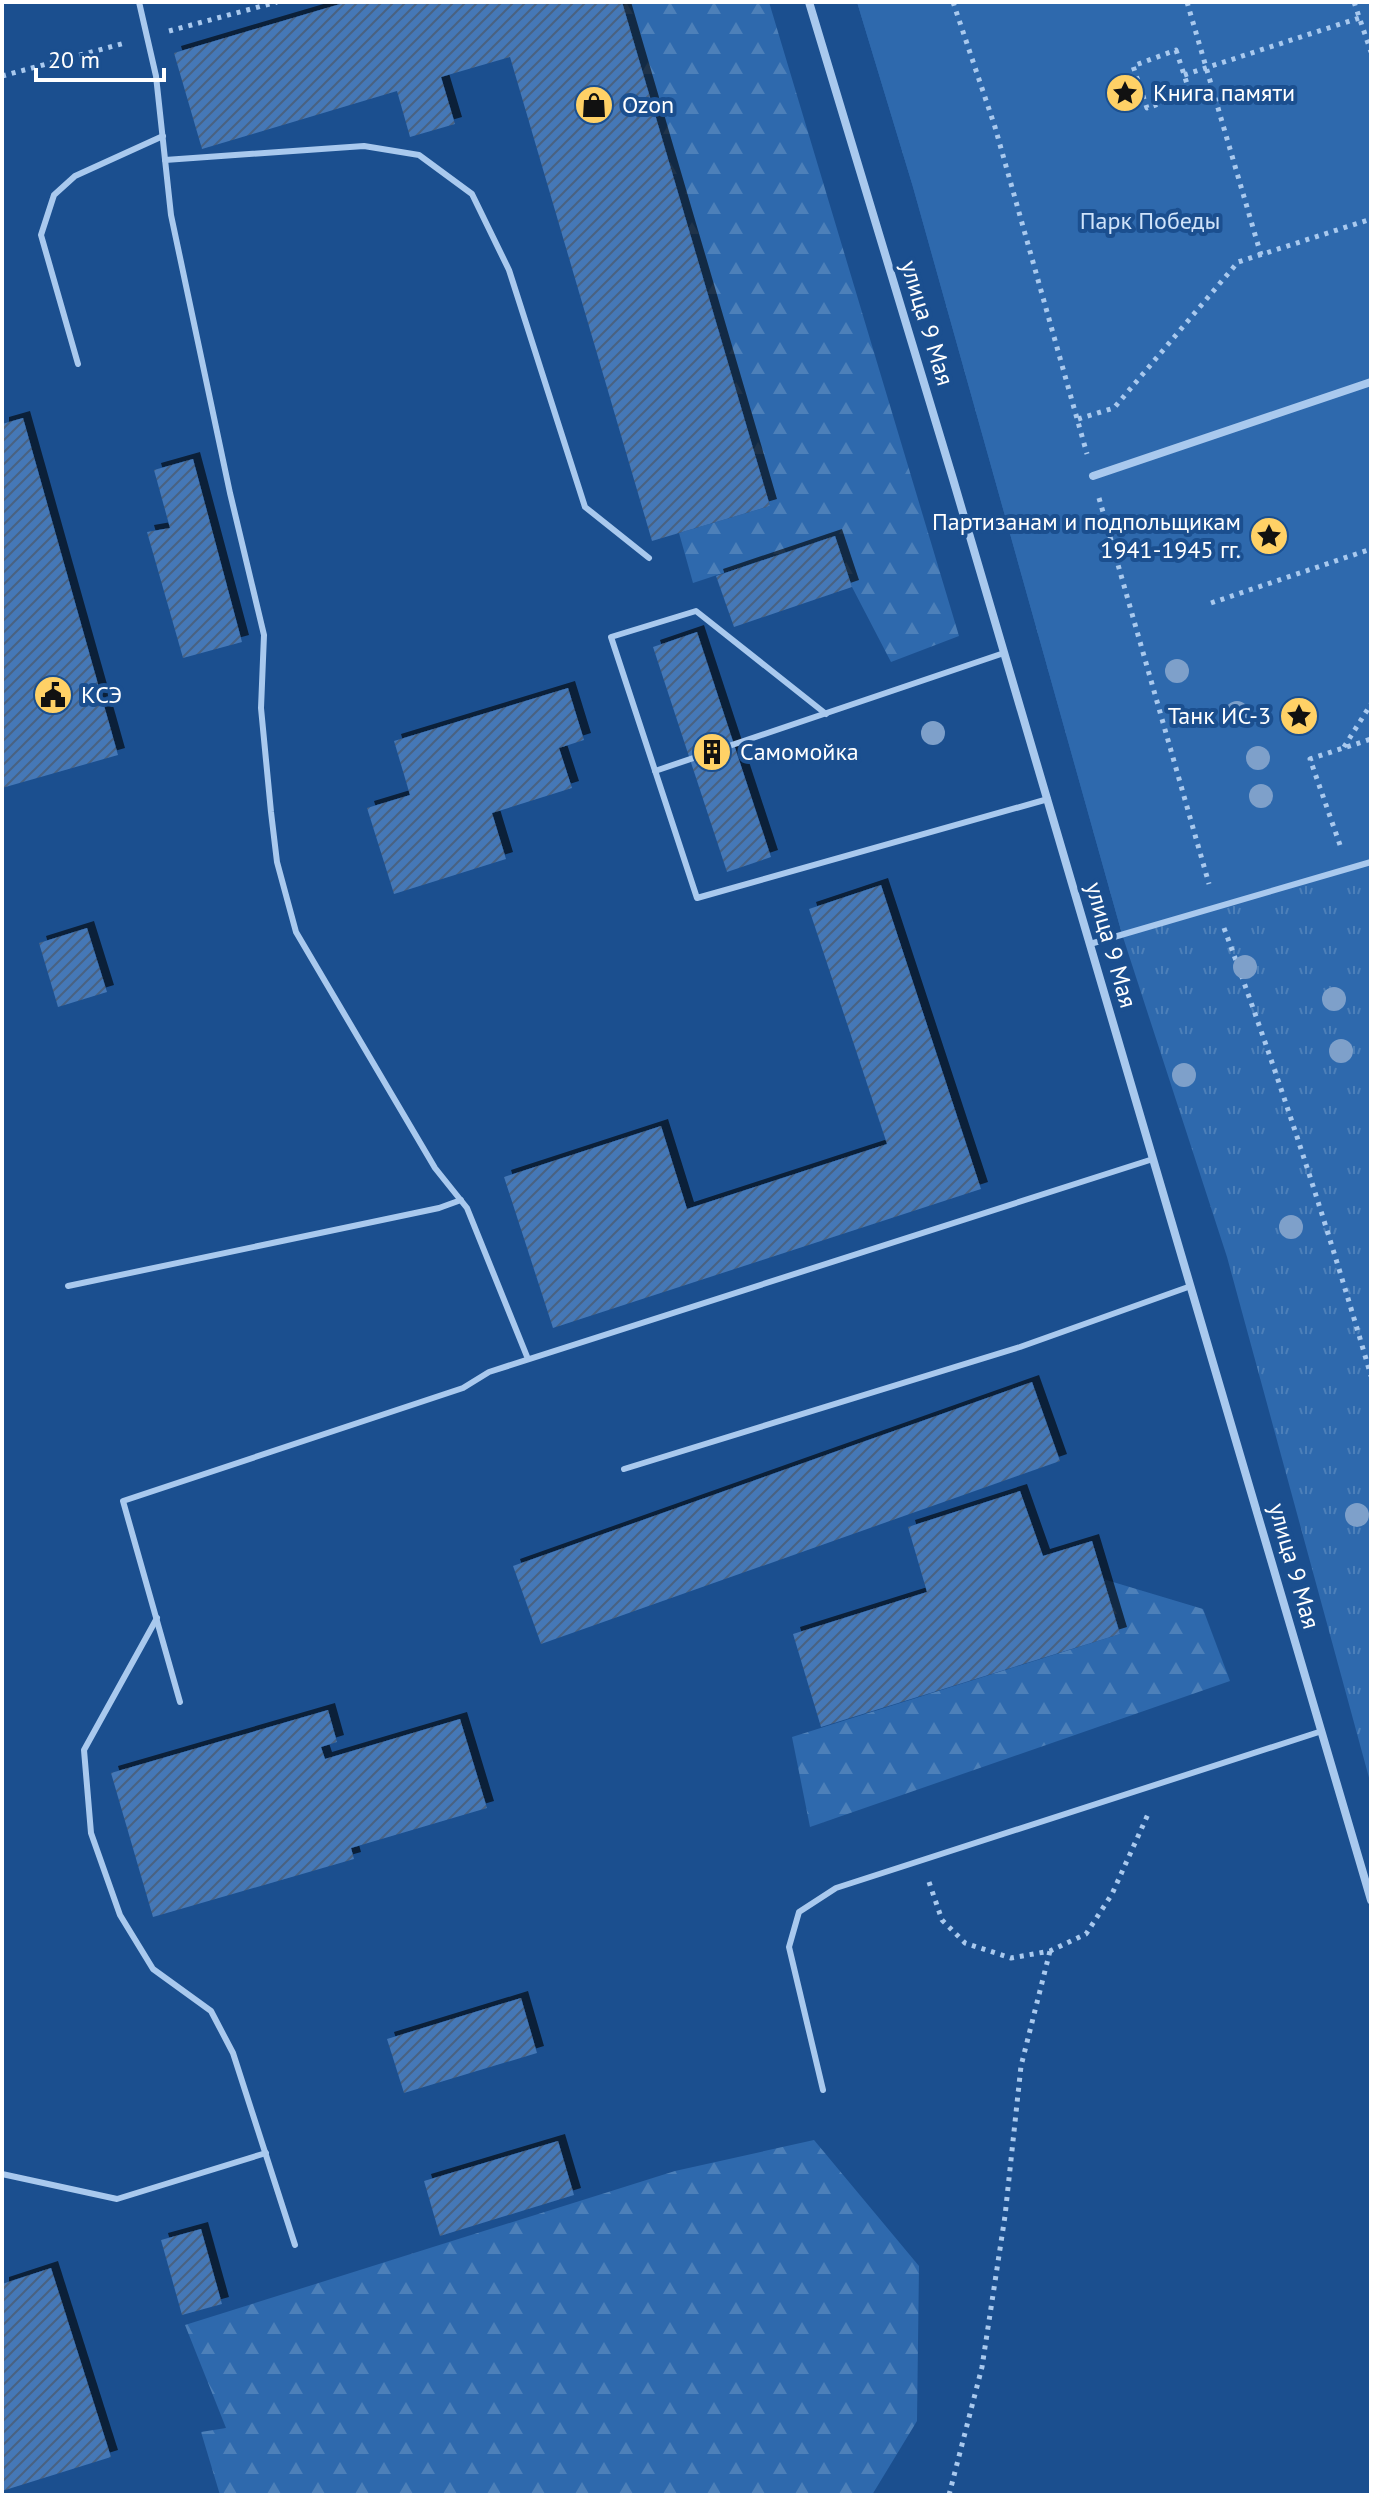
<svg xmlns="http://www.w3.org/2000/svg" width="1373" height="2497" font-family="'PT Sans',sans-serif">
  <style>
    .grass { fill: url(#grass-tufts) }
    .forest { fill: url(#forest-firs) }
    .green { fill: #2e69ad }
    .building { fill: url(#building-hatch); filter: url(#shadow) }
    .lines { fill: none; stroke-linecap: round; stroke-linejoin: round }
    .path { stroke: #a9c9ee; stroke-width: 5; stroke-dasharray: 4 6; stroke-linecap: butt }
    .lane { stroke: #a9c9ee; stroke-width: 6 }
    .street { stroke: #a9c9ee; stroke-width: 8 }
    .tree { fill: #7ea0ca }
    .labels { text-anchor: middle; stroke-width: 8; stroke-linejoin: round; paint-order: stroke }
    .poi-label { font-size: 24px; fill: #fff; stroke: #1b4f8f; text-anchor: start }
    .park-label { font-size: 24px; fill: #cfe3fa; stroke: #1b4f8f }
    .street-label { font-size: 24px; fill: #fff; stroke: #1b4f8f }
  </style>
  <defs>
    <pattern id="grass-tufts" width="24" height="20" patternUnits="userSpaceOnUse" patternTransform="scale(2)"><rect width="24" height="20" fill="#2e69ad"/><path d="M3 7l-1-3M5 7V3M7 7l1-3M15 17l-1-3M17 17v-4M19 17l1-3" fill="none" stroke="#4d80b9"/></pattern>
    <pattern id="forest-firs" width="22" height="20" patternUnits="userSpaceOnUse" patternTransform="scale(2)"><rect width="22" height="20" fill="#2e69ad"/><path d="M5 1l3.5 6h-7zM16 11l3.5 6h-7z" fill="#4d80b9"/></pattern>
    <pattern id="building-hatch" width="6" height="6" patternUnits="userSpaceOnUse" patternTransform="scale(2)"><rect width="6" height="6" fill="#4478b7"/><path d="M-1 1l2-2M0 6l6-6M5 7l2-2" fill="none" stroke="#486282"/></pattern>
    <filter id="shadow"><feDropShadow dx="7" dy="-7" stdDeviation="0" flood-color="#0009"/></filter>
  </defs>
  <rect width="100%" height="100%" fill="#1b4f8f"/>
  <path class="grass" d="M857 2 1371 531V1785L1227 1257 1122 934 913 187Z"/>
  <g class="forest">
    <path d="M622 2H769L959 636 891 662 852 587 835 536 693 583 679 533 770 506Z"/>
    <path d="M1103 1579 1203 1609 1230 1681 810 1827 792 1737 1120 1634Z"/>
    <path d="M814 2140 919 2266 917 2421 872 2495H220L201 2432 226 2428 185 2325 675 2171Z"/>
  </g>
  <path class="green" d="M857 2H1371V862L1122 934 913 187Z"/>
  <g class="building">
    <path d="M347 2H622L770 506 652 541 510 57 441 77 455 124 410 137 397 91 202 149 174 53Z"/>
    <path d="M23 418 118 755 2 788V424Z"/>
    <path d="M193 459 242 642 183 658 147 532 170 528 154 470Z"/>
    <path d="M835 536 852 587 734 627 716 576Z"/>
    <path d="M697 632 771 857 727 872 653 647Z"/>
    <path d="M568 688 584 740 559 748 572 788 492 813 506 859 394 894 367 808 410 795 394 741Z"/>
    <path d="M881 885 981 1189 553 1328 504 1177 661 1126 687 1209 887 1144 809 909Z"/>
    <path d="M87 928 107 992 58 1007 39 943Z"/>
    <path d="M1032 1382 1060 1461 541 1644 513 1566Z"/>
    <path d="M1020 1491 1043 1556 1092 1541 1120 1634 821 1727 793 1634 927 1592 908 1527Z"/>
    <path d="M328 1710 337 1742 321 1747 325 1759 460 1719 487 1808 351 1848 354 1859 153 1917 111 1773Z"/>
    <path d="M521 1998 537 2053 404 2093 387 2039Z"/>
    <path d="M558 2141 574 2195 440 2236 424 2181Z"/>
    <path d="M201 2229 222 2304 182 2315 161 2240Z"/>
    <path d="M51 2268 111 2457 2 2491V2284Z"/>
  </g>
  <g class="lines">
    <g class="path">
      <path d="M953 2 995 127 1087 454"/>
      <path d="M1187 2 1261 255"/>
      <path d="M1354 2 1371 52"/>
      <path d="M169 31 277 2"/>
      <path d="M1176 50 1190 93 1147 108 1133 66Z"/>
      <path d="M1184 75 1359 18"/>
      <path d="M2 76 125 43"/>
      <path d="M1078 419 1114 408 1238 262 1371 219"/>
      <path d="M1099 498 1209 884"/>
      <path d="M1211 603 1371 549"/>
      <path d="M1344 747 1371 704"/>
      <path d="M1340 845 1310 759 1371 739"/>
      <path d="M1224 928C1279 1076 1327 1225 1371 1376"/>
      <path d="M929 1882 942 1920 965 1943 1011 1958 1050 1951 1086 1934 1112 1894 1149 1812"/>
      <path d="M949 2495 982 2367 1005 2216 1021 2066 1050 1951"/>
    </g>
    <g class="lane">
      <path d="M139 2 156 76 171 215 230 493 264 635 261 708 271 812 277 862 296 932 435 1168 467 1208 528 1359"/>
      <path d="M165 160 364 146 419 155 472 194 509 270 585 507 649 558"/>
      <path d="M78 364 41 235 54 195 75 176 163 136"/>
      <path d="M826 714 696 611 611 637 697 898 1048 799"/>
      <path d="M655 771 1004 653"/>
      <path d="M1090 944 1371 862"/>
      <path d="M68 1286 439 1208 461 1200"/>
      <path d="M624 1469 1020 1347 1191 1286"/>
      <path d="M157 1618 84 1750 91 1833 120 1915 153 1969 211 2011 233 2053 295 2245"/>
      <path d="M180 1702 123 1501 463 1388 489 1372 1153 1159"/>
      <path d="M823 2090 789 1947 799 1912 836 1888 1322 1731"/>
      <path d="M2 2174 117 2199 266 2153"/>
    </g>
    <g class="street">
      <path d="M809 2 953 479 1371 1900"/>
      <path d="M1093 476 1371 382"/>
    </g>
  </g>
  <g class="tree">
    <circle cx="1177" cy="671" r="12"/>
    <circle cx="1237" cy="713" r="12"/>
    <circle cx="933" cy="733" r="12"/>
    <circle cx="1258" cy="758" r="12"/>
    <circle cx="1261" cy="796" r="12"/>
    <circle cx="1245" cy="967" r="12"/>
    <circle cx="1334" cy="999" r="12"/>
    <circle cx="1341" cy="1051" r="12"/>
    <circle cx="1184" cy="1075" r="12"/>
    <circle cx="1291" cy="1227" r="12"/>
    <circle cx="1357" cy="1515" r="12"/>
  </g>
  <defs>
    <symbol id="sight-disc" viewBox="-11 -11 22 22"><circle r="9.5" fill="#ffd166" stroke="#1b4f8f"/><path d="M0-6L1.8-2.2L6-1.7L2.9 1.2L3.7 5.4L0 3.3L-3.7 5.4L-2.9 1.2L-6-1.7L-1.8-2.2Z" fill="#111"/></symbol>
    <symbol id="shop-disc" viewBox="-11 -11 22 22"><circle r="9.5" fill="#ffd166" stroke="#1b4f8f"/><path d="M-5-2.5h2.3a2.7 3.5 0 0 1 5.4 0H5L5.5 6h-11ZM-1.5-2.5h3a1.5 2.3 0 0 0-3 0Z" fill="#111"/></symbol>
    <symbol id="civic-disc" viewBox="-11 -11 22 22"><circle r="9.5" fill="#ffd166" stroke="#1b4f8f"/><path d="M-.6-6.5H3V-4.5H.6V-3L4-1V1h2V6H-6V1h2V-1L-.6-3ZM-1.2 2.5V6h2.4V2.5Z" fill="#111"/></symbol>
    <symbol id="building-disc" viewBox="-11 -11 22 22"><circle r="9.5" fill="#ffd166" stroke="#1b4f8f"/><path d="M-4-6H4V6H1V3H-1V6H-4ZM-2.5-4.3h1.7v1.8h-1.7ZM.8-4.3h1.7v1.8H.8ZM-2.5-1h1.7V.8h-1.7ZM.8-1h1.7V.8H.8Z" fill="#111"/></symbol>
  </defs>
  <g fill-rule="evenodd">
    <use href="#sight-disc" x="1103" y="71" width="44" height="44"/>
    <use href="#shop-disc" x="572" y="83" width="44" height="44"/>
    <use href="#sight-disc" x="1247" y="514" width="44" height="44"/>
    <use href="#civic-disc" x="31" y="673" width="44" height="44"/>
    <use href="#sight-disc" x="1277" y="694" width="44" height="44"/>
    <use href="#building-disc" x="690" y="730" width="44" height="44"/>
  </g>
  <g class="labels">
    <g class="poi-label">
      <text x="1153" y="101">Книга памяти</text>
      <text x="622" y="113">Ozon</text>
      <text x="1241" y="530" text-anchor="end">Партизанам и подпольщикам<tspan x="1241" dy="28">1941-1945 гг.</tspan></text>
      <text x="81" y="703">КСЭ</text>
      <text x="1271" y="724" text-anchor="end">Танк ИС-3</text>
      <text x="740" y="760">Самомойка</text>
    </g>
    <g class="park-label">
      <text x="1150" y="229">Парк Победы</text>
    </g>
    <g class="street-label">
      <text transform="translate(927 323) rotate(73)" y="8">улица 9 Мая</text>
      <text transform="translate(1111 945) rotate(74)" y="8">улица 9 Мая</text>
      <text transform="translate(1294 1566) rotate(74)" y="8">улица 9 Мая</text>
    </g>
  </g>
  <rect width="1373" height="2497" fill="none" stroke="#ffffff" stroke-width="8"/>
  <path d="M36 68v12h128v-12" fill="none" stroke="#ffffff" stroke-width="4"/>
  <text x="48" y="68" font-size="24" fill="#ffffff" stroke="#1b4f8f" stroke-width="6" paint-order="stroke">20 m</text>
</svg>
